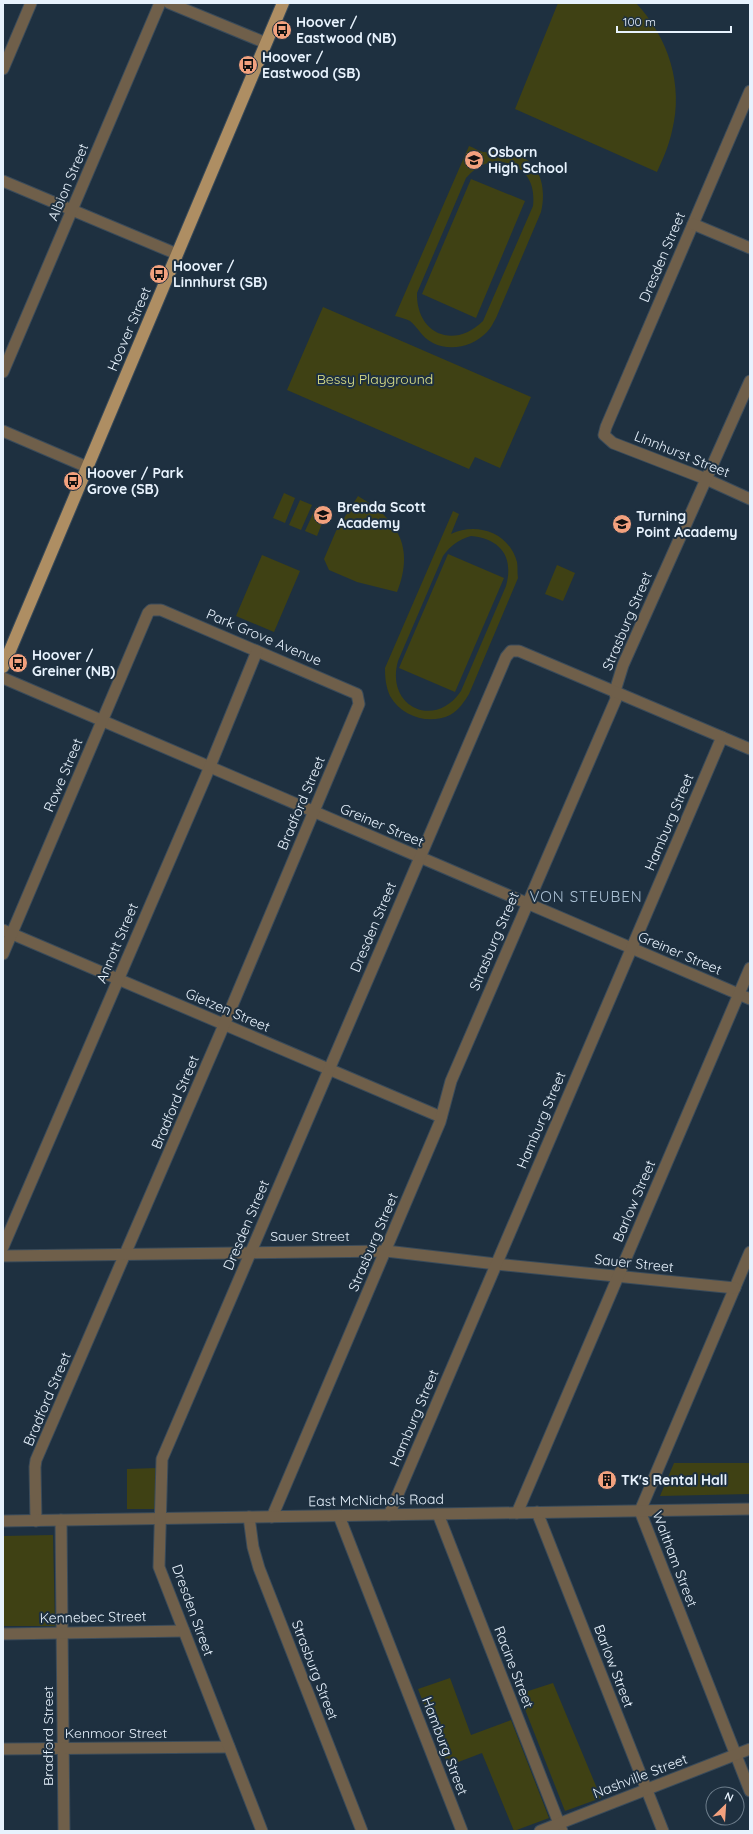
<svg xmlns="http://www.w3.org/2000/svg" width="753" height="1834" font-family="Quicksand,sans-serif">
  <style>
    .green { fill: #3f4114; fill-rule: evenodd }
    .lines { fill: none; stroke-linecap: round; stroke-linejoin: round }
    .minor-casing { stroke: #3a4b5a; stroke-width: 13 }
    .major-casing { stroke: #3a4b5a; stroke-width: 14 }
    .minor { stroke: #6f5f4a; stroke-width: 11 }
    .major { stroke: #ae8e63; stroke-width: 12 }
    .labels { text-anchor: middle; stroke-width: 4; stroke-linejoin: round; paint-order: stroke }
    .poi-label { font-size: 14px; font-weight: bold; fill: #e7f2fd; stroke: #1e3040; text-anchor: start }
    .street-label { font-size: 14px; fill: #e7f2fd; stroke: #1e3040 }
    .park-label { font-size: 14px; fill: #dde188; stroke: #1e3040 }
    .neighbourhood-label { font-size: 15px; letter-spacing: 1px; fill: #abc1d5; stroke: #1e3040 }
  </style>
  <rect width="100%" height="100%" fill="#1e3040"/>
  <g class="green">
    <path d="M558 3H636C668 37 684 85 672 131 669 145 663 159 657 172L515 109Z"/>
    <path d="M469 146C473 147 478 151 483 152 491 153 501 149 511 152 540 160 547 186 541 212L496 318C493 323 491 328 487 332 474 346 451 352 433 343 421 337 418 327 410 321 406 319 400 317 395 316ZM495 161C522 163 536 179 533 206L483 321C454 350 416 334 417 293L466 178C475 168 482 164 495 161Z"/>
    <path d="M471 179 525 201 476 318 422 294Z"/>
    <path d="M323 307 531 397 500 468 475 457 469 469 287 390Z"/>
    <path d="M284 493 295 498 285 523 273 518Z"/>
    <path d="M358 496C397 519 415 546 397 592L357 582 329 570 324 559 336 531Z"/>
    <path d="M300 500 312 505 301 530 289 525Z"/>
    <path d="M316 507 327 511 317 536 305 531Z"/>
    <path d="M453 511 459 514 451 534C476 522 509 532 517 562 518 567 517 573 518 578L469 694C464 702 459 710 450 715 429 725 402 717 390 696 386 687 385 678 385 668ZM471 536C501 539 514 557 506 586L461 691C435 730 385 707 398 661L443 556C451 545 458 540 471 536Z"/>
    <path d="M448 554 504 578 455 692 399 668Z"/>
    <path d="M262 555 300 571 274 632 236 616Z"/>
    <path d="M557 565 575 573 563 601 545 594Z"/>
    <path d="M674 1463H750V1494L660 1496Z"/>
    <path d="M157 1468 158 1507 155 1509H127V1469Z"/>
    <path d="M53 1535 55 1626H3V1536Z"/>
    <path d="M450 1678 471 1735 511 1720 549 1818 514 1831 482 1753 448 1766 418 1689Z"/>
    <path d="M553 1683 601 1798 565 1811 519 1694Z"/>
  </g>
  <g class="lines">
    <defs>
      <g id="minor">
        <path d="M169 3 266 43"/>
        <path d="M3 69 31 3"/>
        <path d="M750 91 606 427 604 435 613 443 706 479 750 499"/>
        <path d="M3 181 177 254"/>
        <path d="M693 224 750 248"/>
        <path d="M3 372 160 3"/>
        <path d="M3 431 87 467"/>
        <path d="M3 678 750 999"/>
        <path d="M3 930 441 1117"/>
        <path d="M3 954 148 613 151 610H161L357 694 359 704 224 1025 36 1460 35 1467 36 1521"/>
        <path d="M3 1247 206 776 257 651"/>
        <path d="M750 1252 640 1511 750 1791"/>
        <path d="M3 1256 386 1251 496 1264 735 1288"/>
        <path d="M537 1512 663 1831"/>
        <path d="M517 1513 750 968"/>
        <path d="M438 1514 562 1831"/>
        <path d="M389 1515 722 737"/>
        <path d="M339 1516 462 1831"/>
        <path d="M249 1517 253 1547 259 1568 362 1831"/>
        <path d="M272 1517 440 1122 451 1081 616 699 615 691 623 665 750 381"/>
        <path d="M61 1520 64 1831"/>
        <path d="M3 1521 750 1509"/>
        <path d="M3 1634 184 1631"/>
        <path d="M3 1749 229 1747"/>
        <path d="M262 1831 159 1567 162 1459 506 657 511 651H519L750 749"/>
        <path d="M540 1831 750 1749"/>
      </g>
      <path id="major" d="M3 667 283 3"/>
    </defs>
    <use href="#minor" class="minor-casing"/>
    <use href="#major" class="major-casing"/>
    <use href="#minor" class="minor"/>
    <use href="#major" class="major"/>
  </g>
  <defs>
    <symbol id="bus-disc" viewBox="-11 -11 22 22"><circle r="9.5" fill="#f2a17e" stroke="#1e3040"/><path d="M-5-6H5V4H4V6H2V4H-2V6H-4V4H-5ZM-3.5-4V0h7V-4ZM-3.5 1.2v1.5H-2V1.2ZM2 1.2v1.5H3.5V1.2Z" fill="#111"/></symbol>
    <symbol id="school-disc" viewBox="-11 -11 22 22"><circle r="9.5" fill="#f2a17e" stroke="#1e3040"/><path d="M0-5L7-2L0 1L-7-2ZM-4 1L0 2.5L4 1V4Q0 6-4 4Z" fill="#111"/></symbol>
    <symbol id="building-disc" viewBox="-11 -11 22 22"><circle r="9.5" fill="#f2a17e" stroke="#1e3040"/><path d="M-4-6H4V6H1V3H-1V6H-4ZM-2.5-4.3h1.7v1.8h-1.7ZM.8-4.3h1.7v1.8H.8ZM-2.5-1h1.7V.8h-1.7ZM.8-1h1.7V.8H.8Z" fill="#111"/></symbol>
  </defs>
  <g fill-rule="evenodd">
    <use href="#bus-disc" x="271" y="19" width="22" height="22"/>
    <use href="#bus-disc" x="237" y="54" width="22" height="22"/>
    <use href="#school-disc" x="463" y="149" width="22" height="22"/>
    <use href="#bus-disc" x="148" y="263" width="22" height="22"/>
    <use href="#bus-disc" x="62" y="470" width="22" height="22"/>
    <use href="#school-disc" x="312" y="504" width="22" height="22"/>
    <use href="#school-disc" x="611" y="513" width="22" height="22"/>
    <use href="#bus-disc" x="7" y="652" width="22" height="22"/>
    <use href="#building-disc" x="596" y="1469" width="22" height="22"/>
  </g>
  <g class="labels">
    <g class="poi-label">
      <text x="296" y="27">Hoover /<tspan x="296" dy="16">Eastwood (NB)</tspan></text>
      <text x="262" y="62">Hoover /<tspan x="262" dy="16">Eastwood (SB)</tspan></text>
      <text x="488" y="157">Osborn<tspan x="488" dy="16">High School</tspan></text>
      <text x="173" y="271">Hoover /<tspan x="173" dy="16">Linnhurst (SB)</tspan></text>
      <text x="87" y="478">Hoover / Park<tspan x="87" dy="16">Grove (SB)</tspan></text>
      <text x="337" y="512">Brenda Scott<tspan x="337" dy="16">Academy</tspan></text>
      <text x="636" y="521">Turning<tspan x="636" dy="16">Point Academy</tspan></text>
      <text x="32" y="660">Hoover /<tspan x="32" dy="16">Greiner (NB)</tspan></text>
      <text x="621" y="1485">TK's Rental Hall</text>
    </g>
    <g class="street-label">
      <text transform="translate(68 182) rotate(-67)" y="5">Albion Street</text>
      <text transform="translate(662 257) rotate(-67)" y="5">Dresden Street</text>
      <text transform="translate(129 329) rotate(-67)" y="5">Hoover Street</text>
      <text transform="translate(682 454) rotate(22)" y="5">Linnhurst Street</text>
      <text transform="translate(627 621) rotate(-67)" y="5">Strasburg Street</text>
      <text transform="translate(264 637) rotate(23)" y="5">Park Grove Avenue</text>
      <text transform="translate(63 775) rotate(-67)" y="5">Rowe Street</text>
      <text transform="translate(301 803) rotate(-67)" y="5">Bradford Street</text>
      <text transform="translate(669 822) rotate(-67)" y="5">Hamburg Street</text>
      <text transform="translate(382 825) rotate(23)" y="5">Greiner Street</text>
      <text transform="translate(373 927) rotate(-67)" y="5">Dresden Street</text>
      <text transform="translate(494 941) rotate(-67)" y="5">Strasburg Street</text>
      <text transform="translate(117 943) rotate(-67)" y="5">Annott Street</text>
      <text transform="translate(680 953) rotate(23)" y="5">Greiner Street</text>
      <text transform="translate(228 1010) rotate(23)" y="5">Gietzen Street</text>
      <text transform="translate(175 1102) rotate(-67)" y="5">Bradford Street</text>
      <text transform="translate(541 1120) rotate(-67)" y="5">Hamburg Street</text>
      <text transform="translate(634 1201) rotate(-67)" y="5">Barlow Street</text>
      <text transform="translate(246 1225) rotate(-67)" y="5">Dresden Street</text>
      <text x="310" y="1241">Sauer Street</text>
      <text transform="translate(373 1242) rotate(-67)" y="5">Strasburg Street</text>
      <text transform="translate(634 1263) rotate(6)" y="5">Sauer Street</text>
      <text transform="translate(47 1399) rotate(-67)" y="5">Bradford Street</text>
      <text transform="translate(414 1418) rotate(-67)" y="5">Hamburg Street</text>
      <text transform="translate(376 1500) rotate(-1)" y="5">East McNichols Road</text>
      <text transform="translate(675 1559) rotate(69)" y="5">Waltham Street</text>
      <text transform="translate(193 1610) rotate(70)" y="5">Dresden Street</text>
      <text transform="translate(93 1617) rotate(-1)" y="5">Kennebec Street</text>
      <text transform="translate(614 1666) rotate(69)" y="5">Barlow Street</text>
      <text transform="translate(514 1667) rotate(69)" y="5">Racine Street</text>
      <text transform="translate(315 1670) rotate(69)" y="5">Strasburg Street</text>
      <text x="116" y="1738">Kenmoor Street</text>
      <text transform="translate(48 1736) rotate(-90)" y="5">Bradford Street</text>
      <text transform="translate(445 1746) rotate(69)" y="5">Hamburg Street</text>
      <text transform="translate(640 1776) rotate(-21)" y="5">Nashville Street</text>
    </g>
    <g class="park-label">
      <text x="375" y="384">Bessy Playground</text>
    </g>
    <g class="neighbourhood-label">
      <text x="586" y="902">VON STEUBEN</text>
    </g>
  </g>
  <rect width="753" height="1834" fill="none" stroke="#e7f2fd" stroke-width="8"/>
  <g transform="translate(725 1806) rotate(25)"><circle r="19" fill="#1e3040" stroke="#6e7e8c"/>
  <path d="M0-3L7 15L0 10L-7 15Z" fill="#f2a17e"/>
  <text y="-6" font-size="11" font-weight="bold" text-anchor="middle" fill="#e7f2fd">N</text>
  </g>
  <path d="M617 26v6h114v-6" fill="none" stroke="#e7f2fd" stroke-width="2"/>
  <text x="623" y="26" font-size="12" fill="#e7f2fd" stroke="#1e3040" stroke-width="3" paint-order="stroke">100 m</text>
</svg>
